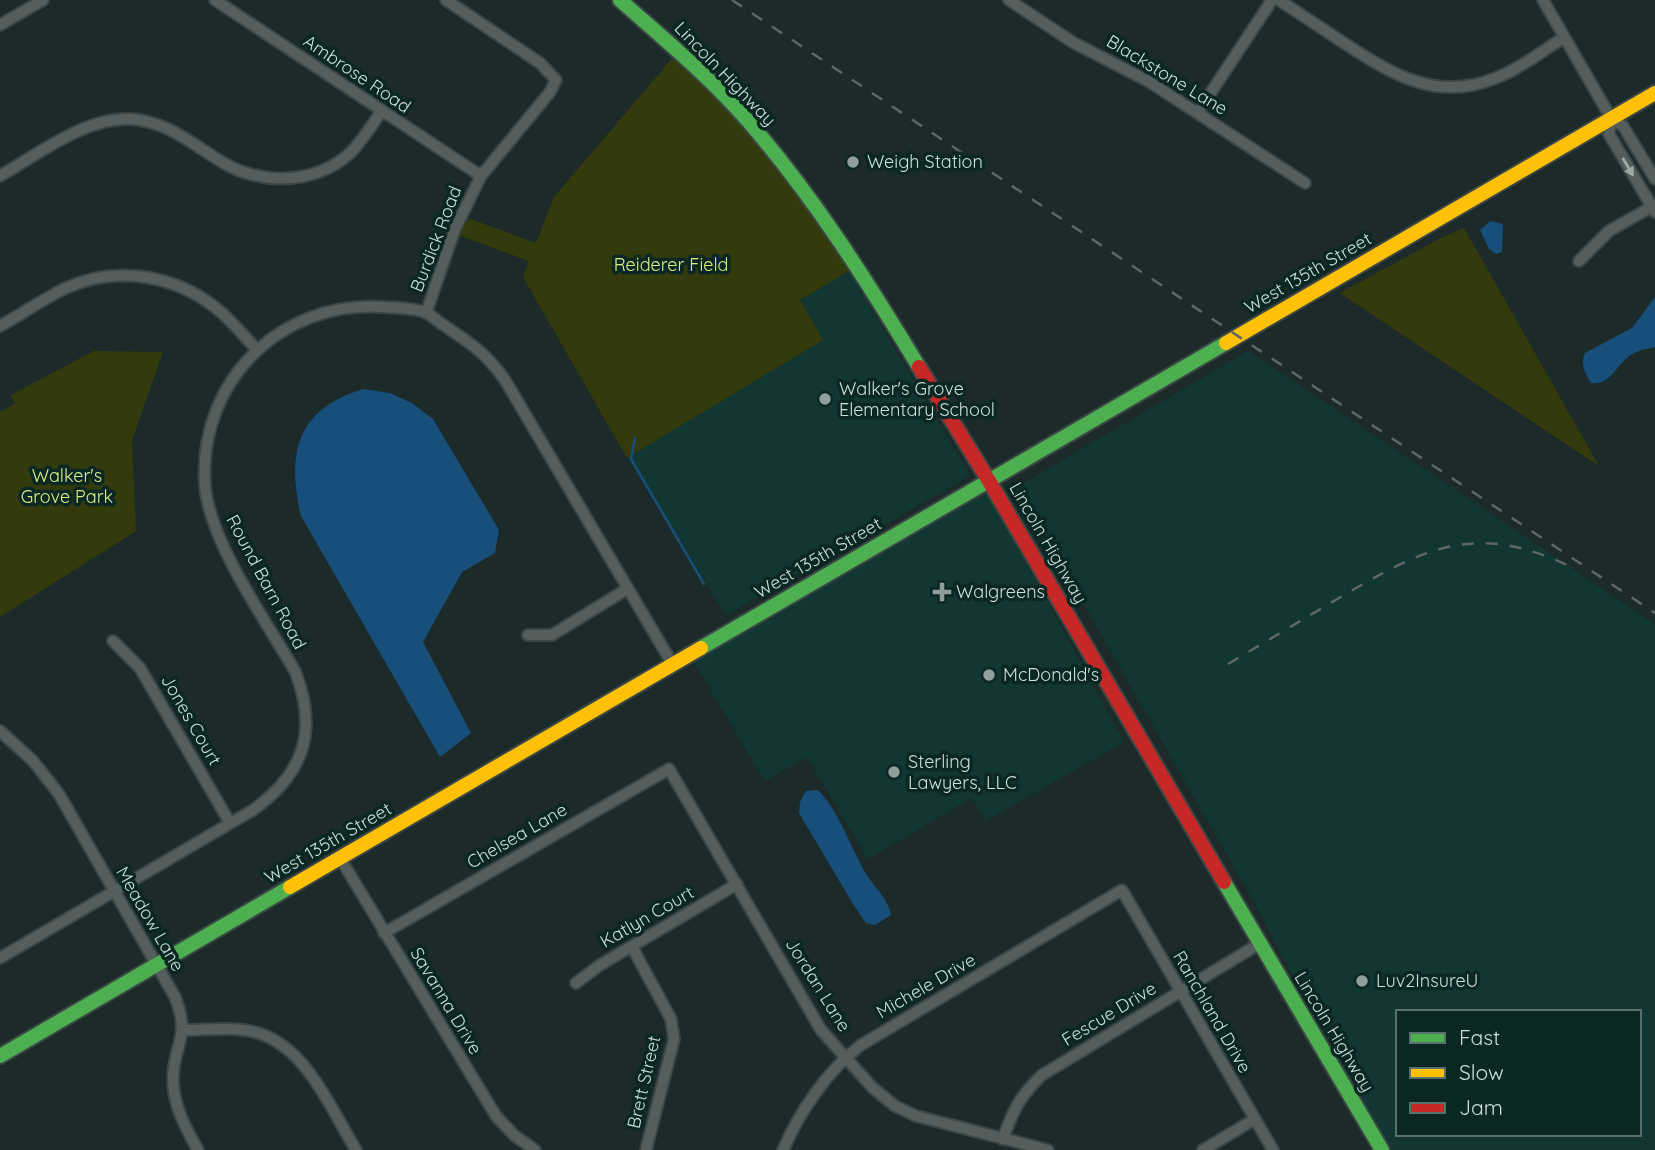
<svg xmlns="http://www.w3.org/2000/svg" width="1655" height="1150" font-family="Quicksand,sans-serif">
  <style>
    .built { fill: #123631; fill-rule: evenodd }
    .green { fill: #333b0c }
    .water { fill: #174e7a }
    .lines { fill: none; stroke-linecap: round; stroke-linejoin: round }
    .stream { stroke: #174e7a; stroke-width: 2.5 }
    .street-casing { stroke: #3b4745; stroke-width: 14 }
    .fast-casing { stroke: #3b4745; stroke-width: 18 }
    .slow-casing { stroke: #3b4745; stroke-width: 18 }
    .jam-casing { stroke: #3b4745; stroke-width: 18 }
    .street { stroke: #545f5d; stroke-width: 10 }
    .fast { stroke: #4caf50; stroke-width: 14 }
    .slow { stroke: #ffc107; stroke-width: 14 }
    .jam { stroke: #c62828; stroke-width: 14 }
    .rail { stroke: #5d6765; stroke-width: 2.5; stroke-dasharray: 12 12; stroke-linecap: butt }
    .oneway { fill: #9daba8 }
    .poi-dot { fill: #909f9c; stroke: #0b2723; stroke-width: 2.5 }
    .labels { text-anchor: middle; stroke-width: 7; stroke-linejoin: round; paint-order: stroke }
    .street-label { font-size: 18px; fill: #cededa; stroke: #0b2723 }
    .poi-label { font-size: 18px; fill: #cededa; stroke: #0b2723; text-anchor: start }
    .park-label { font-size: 18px; fill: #dbeb82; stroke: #0b2723 }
  </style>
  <rect width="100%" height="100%" fill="#1c2b29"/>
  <g class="built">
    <path d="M849 271 970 476 726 615 627 458 823 340 800 300Z"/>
    <path d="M1248 351 1655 624V1150H1389L1285 962 1262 916 1017 487ZM1398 1012H1639V1134H1398Z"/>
    <path d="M987 491 1124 742 985 821 972 798 868 859 807 757 765 781 694 662Z"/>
  </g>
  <g class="green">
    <path d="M675 55 752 137 822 224 849 271 800 300 823 340 627 458 523 277 529 261 458 235 465 217 536 243 554 197Z"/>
    <path d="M1464 228 1599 466 1340 293 1439 239Z"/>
    <path d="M94 351 163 352 132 440 136 531 0 617V412L15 404 11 395Z"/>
  </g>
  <g class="water">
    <path d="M1490 221 1503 224 1502 252 1496 254 1489 249 1480 230Z"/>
    <path d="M1655 297V347C1647 349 1639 350 1632 354 1617 363 1611 386 1591 383 1585 374 1580 364 1585 353L1632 328Z"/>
    <path d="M364 389 390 393 412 403 433 419 499 530 495 553 462 572 423 642 471 733 440 757 301 516C286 453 297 408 364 389Z"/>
    <path d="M818 790C842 815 850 848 868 877 877 890 888 899 891 915L875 925 866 923 853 904 799 813 800 802 806 791Z"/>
  </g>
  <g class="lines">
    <path class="stream" d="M635 438 631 459 704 584"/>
    <defs>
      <g id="street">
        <path d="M215 0 481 176"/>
        <path d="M1009 0 1074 43 1148 81 1305 183"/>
        <path d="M1279 0C1302 15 1324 30 1347 45 1393 75 1437 101 1493 79 1518 70 1541 52 1563 38"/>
        <path d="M1543 0 1611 118 1623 126 1655 179"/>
        <path d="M0 25 43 0"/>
        <path d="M1198 112 1272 0"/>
        <path d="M1611 118 1609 134 1655 212"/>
        <path d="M0 176C37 155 85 117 130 119 170 121 196 148 229 166 267 185 316 183 349 154 362 142 371 126 381 112"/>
        <path d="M1579 261 1609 231 1655 205"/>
        <path d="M426 313 455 229 481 176 550 92 556 80 540 63 446 0"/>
        <path d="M0 326C22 314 43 299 66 288 119 264 181 276 223 314 235 325 246 338 257 350"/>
        <path d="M528 635H552L627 589"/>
        <path d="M113 641 140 668 230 823"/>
        <path d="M0 731 33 761 59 794 175 997C191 1037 174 1043 173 1078 173 1105 185 1127 198 1150"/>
        <path d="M340 858 496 1116 515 1136 535 1150"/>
        <path d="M384 933 669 769 821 1030 872 1087 895 1106 916 1116 1048 1150"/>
        <path d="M632 947 671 1019 674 1039 646 1150"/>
        <path d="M0 958 253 810C305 773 318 730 295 671 266 621 209 541 205 485 198 382 280 300 383 307 396 308 413 308 425 312 431 315 437 321 442 324 471 344 484 351 505 380L673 665"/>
        <path d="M576 983 600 965 737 884"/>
        <path d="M183 1030C206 1030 236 1026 258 1033 307 1048 331 1109 356 1150"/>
        <path d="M1003 1139C1013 1110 1020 1096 1042 1075L1259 944"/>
        <path d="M783 1150C800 1111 827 1071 861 1045L1122 890 1273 1150"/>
        <path d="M1203 1150 1255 1119"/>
      </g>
      <g id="fast">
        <path d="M620 0C664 39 710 77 748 121 814 197 867 281 919 367"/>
        <path d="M701 648 1226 343"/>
        <path d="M1224 882 1382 1150"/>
        <path d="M0 1056 290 887"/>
      </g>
      <g id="slow">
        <path d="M1226 343 1655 93"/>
        <path d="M290 887 701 648"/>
      </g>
      <path id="jam" d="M919 367 989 481 1224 882"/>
    </defs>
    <use href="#street" class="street-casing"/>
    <use href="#fast" class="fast-casing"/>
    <use href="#slow" class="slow-casing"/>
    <use href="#jam" class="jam-casing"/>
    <use href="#street" class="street"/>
    <use href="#fast" class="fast"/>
    <use href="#slow" class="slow"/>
    <use href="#jam" class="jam"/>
    <g class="rail">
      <path d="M732 0 1655 613"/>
      <path d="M1228 664C1265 642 1302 620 1339 598 1426 547 1477 520 1575 569"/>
    </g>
  </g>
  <defs><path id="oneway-solid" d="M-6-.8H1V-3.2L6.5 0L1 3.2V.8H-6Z" transform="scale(1.75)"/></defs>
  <use class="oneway" href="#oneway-solid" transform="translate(1628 167) rotate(60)"/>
  <g class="poi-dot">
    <circle cx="853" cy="162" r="7"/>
    <circle cx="825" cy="399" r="7"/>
    <path d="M938.5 581.5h7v7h7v7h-7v7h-7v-7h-7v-7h7z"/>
    <circle cx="989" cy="675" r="7"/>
    <circle cx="894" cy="772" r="7"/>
    <circle cx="1362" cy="981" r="7"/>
  </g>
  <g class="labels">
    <g class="street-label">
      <text transform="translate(357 74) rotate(34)" y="6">Ambrose Road</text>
      <text transform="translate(725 74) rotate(46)" y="6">Lincoln Highway</text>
      <text transform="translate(1167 75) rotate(31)" y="6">Blackstone Lane</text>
      <text transform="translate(436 239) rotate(-69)" y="6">Burdick Road</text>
      <text transform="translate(1308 273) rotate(-30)" y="6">West 135th Street</text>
      <text transform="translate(1048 543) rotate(60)" y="6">Lincoln Highway</text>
      <text transform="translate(818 558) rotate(-30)" y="6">West 135th Street</text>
      <text transform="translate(266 582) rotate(62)" y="6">Round Barn Road</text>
      <text transform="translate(191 720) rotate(60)" y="6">Jones Court</text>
      <text transform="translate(517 836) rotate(-30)" y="6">Chelsea Lane</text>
      <text transform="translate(328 843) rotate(-30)" y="6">West 135th Street</text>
      <text transform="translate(647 917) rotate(-30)" y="6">Katlyn Court</text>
      <text transform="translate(150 919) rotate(60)" y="6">Meadow Lane</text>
      <text transform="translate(818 985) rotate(58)" y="6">Jordan Lane</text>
      <text transform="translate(926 986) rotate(-30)" y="6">Michele Drive</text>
      <text transform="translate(446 1001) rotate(59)" y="6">Savanna Drive</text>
      <text transform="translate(1212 1012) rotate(60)" y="6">Ranchland Drive</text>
      <text transform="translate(1109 1014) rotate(-31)" y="6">Fescue Drive</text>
      <text transform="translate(1334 1032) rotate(59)" y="6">Lincoln Highway</text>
      <text transform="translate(644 1082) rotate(-77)" y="6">Brett Street</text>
    </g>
    <g class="poi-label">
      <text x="867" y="168">Weigh Station</text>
      <text x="839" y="395">Walker's Grove<tspan x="839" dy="21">Elementary School</tspan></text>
      <text x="956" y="598">Walgreens</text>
      <text x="1003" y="681">McDonald's</text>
      <text x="908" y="768">Sterling<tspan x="908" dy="21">Lawyers, LLC</tspan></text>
      <text x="1376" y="987">Luv2InsureU</text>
    </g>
    <g class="park-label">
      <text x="671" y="271">Reiderer Field</text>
      <text x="67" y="482">Walker's<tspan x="67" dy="21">Grove Park</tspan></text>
    </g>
  </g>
  <rect x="1396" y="1010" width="245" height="126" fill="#0b2723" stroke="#59706c" stroke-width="2"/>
  <rect x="1410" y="1033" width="35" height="10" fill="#4caf50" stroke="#59706c" stroke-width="2"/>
  <text x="1459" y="1045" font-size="21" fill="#cededa">Fast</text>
  <rect x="1410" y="1068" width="35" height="10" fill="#ffc107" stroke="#59706c" stroke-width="2"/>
  <text x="1459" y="1080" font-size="21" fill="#cededa">Slow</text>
  <rect x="1410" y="1103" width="35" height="10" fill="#c62828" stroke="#59706c" stroke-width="2"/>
  <text x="1459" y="1115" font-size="21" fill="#cededa">Jam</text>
</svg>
